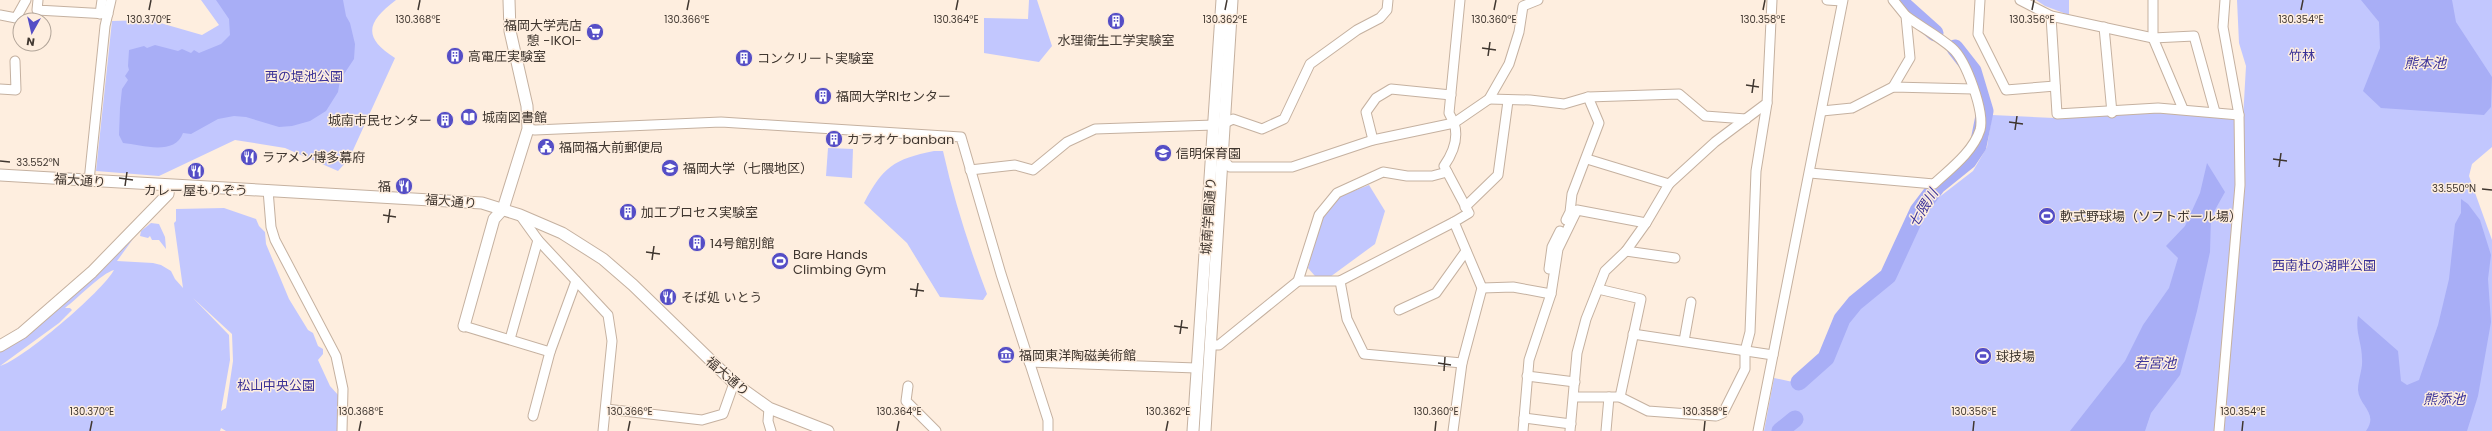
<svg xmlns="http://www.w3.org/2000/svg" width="2492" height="431" font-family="Poppins,'Noto Sans JP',sans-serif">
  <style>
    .green { fill: #c2c7fe; fill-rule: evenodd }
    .water { fill: #a8aef6 }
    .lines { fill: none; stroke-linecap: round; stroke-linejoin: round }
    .river { stroke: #a8aef6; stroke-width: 17 }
    .minor-casing { stroke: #c5b1a0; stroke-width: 11 }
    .tertiary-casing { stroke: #c5b1a0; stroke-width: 13 }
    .minor { stroke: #fff; stroke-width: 9 }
    .tertiary { stroke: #fff; stroke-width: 11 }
    .ticks { fill: none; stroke: #403730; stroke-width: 1.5 }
    .labels { text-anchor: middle; stroke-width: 3; stroke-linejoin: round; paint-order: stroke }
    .poi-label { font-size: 13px; fill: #403730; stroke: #feeedf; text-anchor: start }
    .park-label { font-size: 13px; fill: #3a3196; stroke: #feeedf }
    .street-label { font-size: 13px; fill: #403730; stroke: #feeedf }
    .water-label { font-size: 14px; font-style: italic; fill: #3e369b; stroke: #feeedf }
    .ticks-label { font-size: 10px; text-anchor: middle; fill: #403730; stroke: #feeedf; stroke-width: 3; stroke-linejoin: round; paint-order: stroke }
  </style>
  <rect width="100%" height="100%" fill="#feeedf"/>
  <g class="green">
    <path d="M201 0H396C367 22 362 37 395 58L349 159 338 171 285 148 235 140 159 176 96 171 112 21 150 20 202 35 219 25Z"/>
    <path d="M1029 0H1037L1052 46 1039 62 984 53V18L1028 19Z"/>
    <path d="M2036 0H2069V15L2045 6Z"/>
    <path d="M2237 0H2492V147L2472 164 2469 176 2492 240V431H1764L1774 378 1802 384 1827 360 1843 320 1862 301 1886 286 1914 230 1938 198 1973 171 1987 147 1992 115 2054 118 2180 111 2243 119 2246 66 2239 43Z"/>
    <path d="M828 148 853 149 852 178 826 176Z"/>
    <path d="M934 151H943C954 200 969 247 987 294L983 300 940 297 907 243 864 203C883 167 894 159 934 151Z"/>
    <path d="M1369 185 1385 211 1375 244 1330 277 1315 276 1308 268 1321 218 1338 197Z"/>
    <path d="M224 208 256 219 259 226 265 232 266 244 289 299 308 330 313 333 318 346 323 349V354L318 360 330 386 339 396 340 431H226L221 428 220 431H0V366C21 361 103 291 114 270 102 273 77 299 65 308H70L72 310 59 323 0 366V349L40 324 133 239 117 261 153 263 161 265 171 271 175 279 183 288 174 223 176 221V209ZM193 298 232 334 233 361 226 408 221 411 230 360 229 335Z"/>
    <path d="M151 223 159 224 165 237 166 249 159 240H152L150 236 148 238 140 236 141 231Z"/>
  </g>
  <g class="water">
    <path d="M216 0H343L346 16 350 23 355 44 354 59 340 80 338 92 326 111 310 121 292 126 279 127 246 117 234 116 218 119 191 134 183 133C175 156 142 145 123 143L119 135 120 108 122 89 128 80 125 76 129 70 128 66 129 50 144 46 147 48 155 45 178 51 182 49 191 53 194 50 199 53 221 44 230 35 229 19Z"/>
    <path d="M2361 0H2452L2456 22 2492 77 2491 107 2484 115 2381 108 2363 91 2380 48 2379 22Z"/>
    <path d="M2207 163 2225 192 2211 217 2210 252 2197 311 2180 375 2151 413 2145 431H2070L2125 361 2143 325 2169 288 2178 258 2166 246 2185 226 2200 193Z"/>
    <path d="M2461 199 2468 204 2480 220 2491 255 2488 279 2491 322 2478 396 2467 431H2366C2379 413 2359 406 2358 390 2358 379 2363 369 2362 359 2362 343 2355 332 2358 316L2398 351 2401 381 2407 385 2419 380 2438 325 2449 279 2455 224 2461 213Z"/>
  </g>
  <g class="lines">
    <g class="river">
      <path d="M1898 0 1935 33"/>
      <path d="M1799 382 1826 358 1842 319 1855 303 1888 276 1918 211 1937 186 1968 161 1978 146 1985 111 1973 71 1955 48"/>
      <path d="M1780 431 1795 419"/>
    </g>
    <defs>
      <g id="minor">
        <path d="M38 0 37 10 108 14"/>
        <path d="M1827 0 1842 1"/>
        <path d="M1893 0 1906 16 1910 58 1893 87"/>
        <path d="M1980 0 1978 34 2006 90 2055 86"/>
        <path d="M2020 0 2051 16 2153 38 2194 36 2215 112"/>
        <path d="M2153 0V38L2183 109"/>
        <path d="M100 14 102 0"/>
        <path d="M0 15 16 18 26 0"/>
        <path d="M2051 16 2057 114 2158 108 2239 115"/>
        <path d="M2104 27 2112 113"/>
        <path d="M0 89 16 90 15 61"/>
        <path d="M1489 99 1530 100 1564 104 1588 97 1679 94 1705 116 1746 119"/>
        <path d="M1822 111 1852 108 1893 87 1973 89"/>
        <path d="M1225 123 1233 119 1262 129 1284 119 1310 64 1357 30 1380 18 1387 10 1388 0"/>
        <path d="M528 129 535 130 721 122 961 137 1001 274 1048 420V431"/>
        <path d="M1373 140 1366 112 1376 98 1391 89 1451 95"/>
        <path d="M1222 159 1230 167H1292L1373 140 1454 123 1449 113 1460 0"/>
        <path d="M1587 159 1669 184"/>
        <path d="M970 170 1015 165 1033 170 1067 142 1095 129 1214 125"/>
        <path d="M1810 173 1934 184C1950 169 1973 152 1980 130 1985 112 1966 60 1952 48 1938 36 1921 27 1906 16"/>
        <path d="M89 181 105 26 111 0"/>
        <path d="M268 190 271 227 275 240 336 356 343 389 342 431"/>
        <path d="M1465 207 1498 175 1508 101"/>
        <path d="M520 215 538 240 608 315 612 341 603 431"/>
        <path d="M1566 220 1570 212 1572 194 1599 123 1588 97"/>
        <path d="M1626 251 1675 258"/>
        <path d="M1549 269 1552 247 1560 231"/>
        <path d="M1298 281H1340L1454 222"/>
        <path d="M1340 281 1347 319 1364 354 1462 363"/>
        <path d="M1482 288 1513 287 1551 294"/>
        <path d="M1598 289 1641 299 1620 397"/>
        <path d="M1399 310 1436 293 1466 251"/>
        <path d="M464 326 550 352"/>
        <path d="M1633 334 1773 355"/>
        <path d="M510 339 538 240"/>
        <path d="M1684 341 1691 302"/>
        <path d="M1211 345H1219L1298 281 1319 215 1337 193 1383 172 1407 176H1432L1447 172"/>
        <path d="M1029 362 1196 368"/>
        <path d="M1527 376 1575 382"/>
        <path d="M908 386 906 401 936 431"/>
        <path d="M1574 397H1620L1648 411 1716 416 1723 413 1745 369V351L1750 332 1756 171 1767 103"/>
        <path d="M769 408 768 421 771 431"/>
        <path d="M606 409 702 420 723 414 734 383"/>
        <path d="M533 416 550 352 576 281"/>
        <path d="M1524 418 1571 424"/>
        <path d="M1453 431 1462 363 1482 288 1454 222 1469 213 1444 166C1453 153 1459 138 1454 123L1489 99 1509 64 1519 32 1523 6 1538 0"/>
        <path d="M1523 431 1529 360 1551 294 1558 249 1577 210 1646 223"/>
        <path d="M1570 431 1577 353 1586 319 1605 271 1626 251 1646 223 1669 184 1715 142 1767 103 1772 0"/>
        <path d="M1606 431 1609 397"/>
        <path d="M1758 431 1843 0"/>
        <path d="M2219 431 2240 185 2239 115 2223 27 2225 0"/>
      </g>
      <g id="tertiary">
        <path d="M0 175 482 203 520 215 562 233 603 259 633 285 734 383 769 408 828 431"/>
        <path d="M464 326 494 219 503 209 528 129 527 106 510 31 509 0"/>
        <path d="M0 346 22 333 92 272 168 194 169 186"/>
        <path d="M1193 431 1222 0"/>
        <path d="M1205 431 1232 0"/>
      </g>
    </defs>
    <use href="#minor" class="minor-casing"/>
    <use href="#tertiary" class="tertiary-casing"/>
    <use href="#minor" class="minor"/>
    <use href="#tertiary" class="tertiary"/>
  </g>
  <path class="ticks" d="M149 10 151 0M418 10 420 0M687 10 689 0M956 10 958 0M1225 10 1227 0M1494 10 1496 0M1763 10 1765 0M2032 10 2034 0M2301 10 2303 0M1482 48 1496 50M1488 56 1490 42M1746 85 1759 87M1752 93 1754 79M2009 122 2023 124M2015 130 2017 116M2273 159 2287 161M0 161 10 162M2279 167 2281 153M119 178 133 180M125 186 127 172M2482 189 2492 190M383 215 396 217M388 223 390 209M646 252 660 254M652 260 654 246M910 289 924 291M916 297 918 283M1174 326 1188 328M1180 334 1182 320M1438 363 1451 365M1444 371 1445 357M90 431 92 421M359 431 361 421M628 431 630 421M897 431 899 421M1166 431 1168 421M1435 431 1436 421M1704 431 1705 421M1973 431 1974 421M2242 431 2243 421"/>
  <defs>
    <symbol id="building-disc" viewBox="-11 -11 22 22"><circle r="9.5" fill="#554ec6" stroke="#feeedf"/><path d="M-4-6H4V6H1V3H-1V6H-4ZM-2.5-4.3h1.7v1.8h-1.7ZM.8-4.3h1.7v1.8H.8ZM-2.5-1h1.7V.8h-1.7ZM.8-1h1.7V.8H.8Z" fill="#fff"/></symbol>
    <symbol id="supermarket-disc" viewBox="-11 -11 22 22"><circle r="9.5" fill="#554ec6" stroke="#feeedf"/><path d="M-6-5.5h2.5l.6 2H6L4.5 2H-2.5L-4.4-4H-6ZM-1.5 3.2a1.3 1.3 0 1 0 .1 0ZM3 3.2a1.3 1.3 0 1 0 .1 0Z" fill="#fff"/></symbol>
    <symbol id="library-disc" viewBox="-11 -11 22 22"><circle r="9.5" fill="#554ec6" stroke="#feeedf"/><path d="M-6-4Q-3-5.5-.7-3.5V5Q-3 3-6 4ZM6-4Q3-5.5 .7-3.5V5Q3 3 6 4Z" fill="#fff"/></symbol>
    <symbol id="civic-disc" viewBox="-11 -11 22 22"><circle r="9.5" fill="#554ec6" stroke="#feeedf"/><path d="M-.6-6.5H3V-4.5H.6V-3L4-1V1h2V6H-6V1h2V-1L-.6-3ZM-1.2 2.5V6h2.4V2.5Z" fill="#fff"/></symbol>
    <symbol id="school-disc" viewBox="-11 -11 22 22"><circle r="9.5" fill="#554ec6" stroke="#feeedf"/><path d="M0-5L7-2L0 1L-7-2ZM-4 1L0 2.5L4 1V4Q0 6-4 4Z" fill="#fff"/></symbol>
    <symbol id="restaurant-disc" viewBox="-11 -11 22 22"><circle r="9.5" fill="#554ec6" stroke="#feeedf"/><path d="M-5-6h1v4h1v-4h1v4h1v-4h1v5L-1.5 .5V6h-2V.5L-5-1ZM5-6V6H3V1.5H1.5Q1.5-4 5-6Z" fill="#fff"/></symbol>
    <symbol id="university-disc" viewBox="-11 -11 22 22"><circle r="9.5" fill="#554ec6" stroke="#feeedf"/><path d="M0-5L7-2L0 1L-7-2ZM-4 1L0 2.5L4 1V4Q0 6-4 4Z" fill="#fff"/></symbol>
    <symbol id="stadium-disc" viewBox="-11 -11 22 22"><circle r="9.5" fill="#554ec6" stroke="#feeedf"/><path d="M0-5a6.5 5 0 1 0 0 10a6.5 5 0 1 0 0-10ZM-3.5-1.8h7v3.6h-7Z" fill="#fff"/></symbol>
    <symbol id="museum-disc" viewBox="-11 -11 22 22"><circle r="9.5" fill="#554ec6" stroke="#feeedf"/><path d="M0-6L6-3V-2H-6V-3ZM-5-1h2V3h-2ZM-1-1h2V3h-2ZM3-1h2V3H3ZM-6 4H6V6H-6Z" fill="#fff"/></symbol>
  </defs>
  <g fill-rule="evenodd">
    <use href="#building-disc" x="1106" y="11" width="20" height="20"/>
    <use href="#supermarket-disc" x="585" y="22" width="20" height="20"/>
    <use href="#building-disc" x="445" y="46" width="20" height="20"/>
    <use href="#building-disc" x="734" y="48" width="20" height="20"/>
    <use href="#building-disc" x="813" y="86" width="20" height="20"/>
    <use href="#library-disc" x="459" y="107" width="20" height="20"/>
    <use href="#building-disc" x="435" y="110" width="20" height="20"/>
    <use href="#building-disc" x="824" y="129" width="20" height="20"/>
    <use href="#civic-disc" x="536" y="137" width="20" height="20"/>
    <use href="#school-disc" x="1153" y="143" width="20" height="20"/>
    <use href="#restaurant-disc" x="239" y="147" width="20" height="20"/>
    <use href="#university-disc" x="660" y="158" width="20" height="20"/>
    <use href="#restaurant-disc" x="186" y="161" width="20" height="20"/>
    <use href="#restaurant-disc" x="394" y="176" width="20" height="20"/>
    <use href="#building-disc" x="618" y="202" width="20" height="20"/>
    <use href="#stadium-disc" x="2037" y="206" width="20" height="20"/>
    <use href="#building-disc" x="687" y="233" width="20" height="20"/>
    <use href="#stadium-disc" x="770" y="251" width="20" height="20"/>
    <use href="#restaurant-disc" x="658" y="287" width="20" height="20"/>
    <use href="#museum-disc" x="996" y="345" width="20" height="20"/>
    <use href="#stadium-disc" x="1973" y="346" width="20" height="20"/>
  </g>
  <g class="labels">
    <g class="poi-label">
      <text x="582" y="30" text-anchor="end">福岡大学売店<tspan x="582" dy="15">憩 -IKOI-</tspan></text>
      <text x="1116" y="45" text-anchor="middle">水理衛生工学実験室</text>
      <text x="468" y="61">高電圧実験室</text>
      <text x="757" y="63">コンクリート実験室</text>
      <text x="836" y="101">福岡大学RIセンター</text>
      <text x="482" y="122">城南図書館</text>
      <text x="432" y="125" text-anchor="end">城南市民センター</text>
      <text x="847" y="144">カラオケ banban</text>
      <text x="559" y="152">福岡福大前郵便局</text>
      <text x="1176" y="158">信明保育園</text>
      <text x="262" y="162">ラアメン博多幕府</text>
      <text x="683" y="173">福岡大学（七隈地区）</text>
      <text x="391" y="191" text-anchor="end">福</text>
      <text x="196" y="195" text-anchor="middle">カレー屋もりぞう</text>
      <text x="641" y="217">加工プロセス実験室</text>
      <text x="2060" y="221">軟式野球場（ソフトボール場）</text>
      <text x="710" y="248">14号館別館</text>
      <text x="793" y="259">Bare Hands<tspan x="793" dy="15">Climbing Gym</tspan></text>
      <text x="681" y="302">そば処 いとう</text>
      <text x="1019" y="360">福岡東洋陶磁美術館</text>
      <text x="1996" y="361">球技場</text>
    </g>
    <g class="park-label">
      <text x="2302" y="60">竹林</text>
      <text x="304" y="81">西の堤池公園</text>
      <text x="2324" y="270">西南杜の湖畔公園</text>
      <text x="276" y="390">松山中央公園</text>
    </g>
    <g class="street-label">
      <text transform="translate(80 180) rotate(4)" y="5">福大通り</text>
      <text transform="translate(451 201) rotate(5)" y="5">福大通り</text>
      <text transform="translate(1208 216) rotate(-86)" y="5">城南学園通り</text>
      <text transform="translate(728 376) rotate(41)" y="5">福大通り</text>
    </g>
    <g class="water-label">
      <text x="2425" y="68">熊本池</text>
      <text transform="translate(1923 208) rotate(-58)" y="5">七隈川</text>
      <text x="2155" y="368">若宮池</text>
      <text x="2444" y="404">熊添池</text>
    </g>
  </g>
  <g class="ticks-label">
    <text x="149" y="23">130.370°E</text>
    <text x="418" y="23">130.368°E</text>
    <text x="687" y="23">130.366°E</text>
    <text x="956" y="23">130.364°E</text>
    <text x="1225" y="23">130.362°E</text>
    <text x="1494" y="23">130.360°E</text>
    <text x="1763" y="23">130.358°E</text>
    <text x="2032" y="23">130.356°E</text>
    <text x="2301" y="23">130.354°E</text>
    <text x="38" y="166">33.552°N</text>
    <text x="2454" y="192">33.550°N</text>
    <text x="92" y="415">130.370°E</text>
    <text x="361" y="415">130.368°E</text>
    <text x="630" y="415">130.366°E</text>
    <text x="899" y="415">130.364°E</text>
    <text x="1168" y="415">130.362°E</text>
    <text x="1436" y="415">130.360°E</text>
    <text x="1705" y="415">130.358°E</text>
    <text x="1974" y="415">130.356°E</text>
    <text x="2243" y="415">130.354°E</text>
  </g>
  <g transform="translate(32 32) rotate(188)"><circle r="19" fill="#feeedf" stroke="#b2a599"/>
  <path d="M0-3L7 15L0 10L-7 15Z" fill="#554ec6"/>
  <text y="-6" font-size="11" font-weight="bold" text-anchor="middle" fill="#403730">N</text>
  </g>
</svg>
